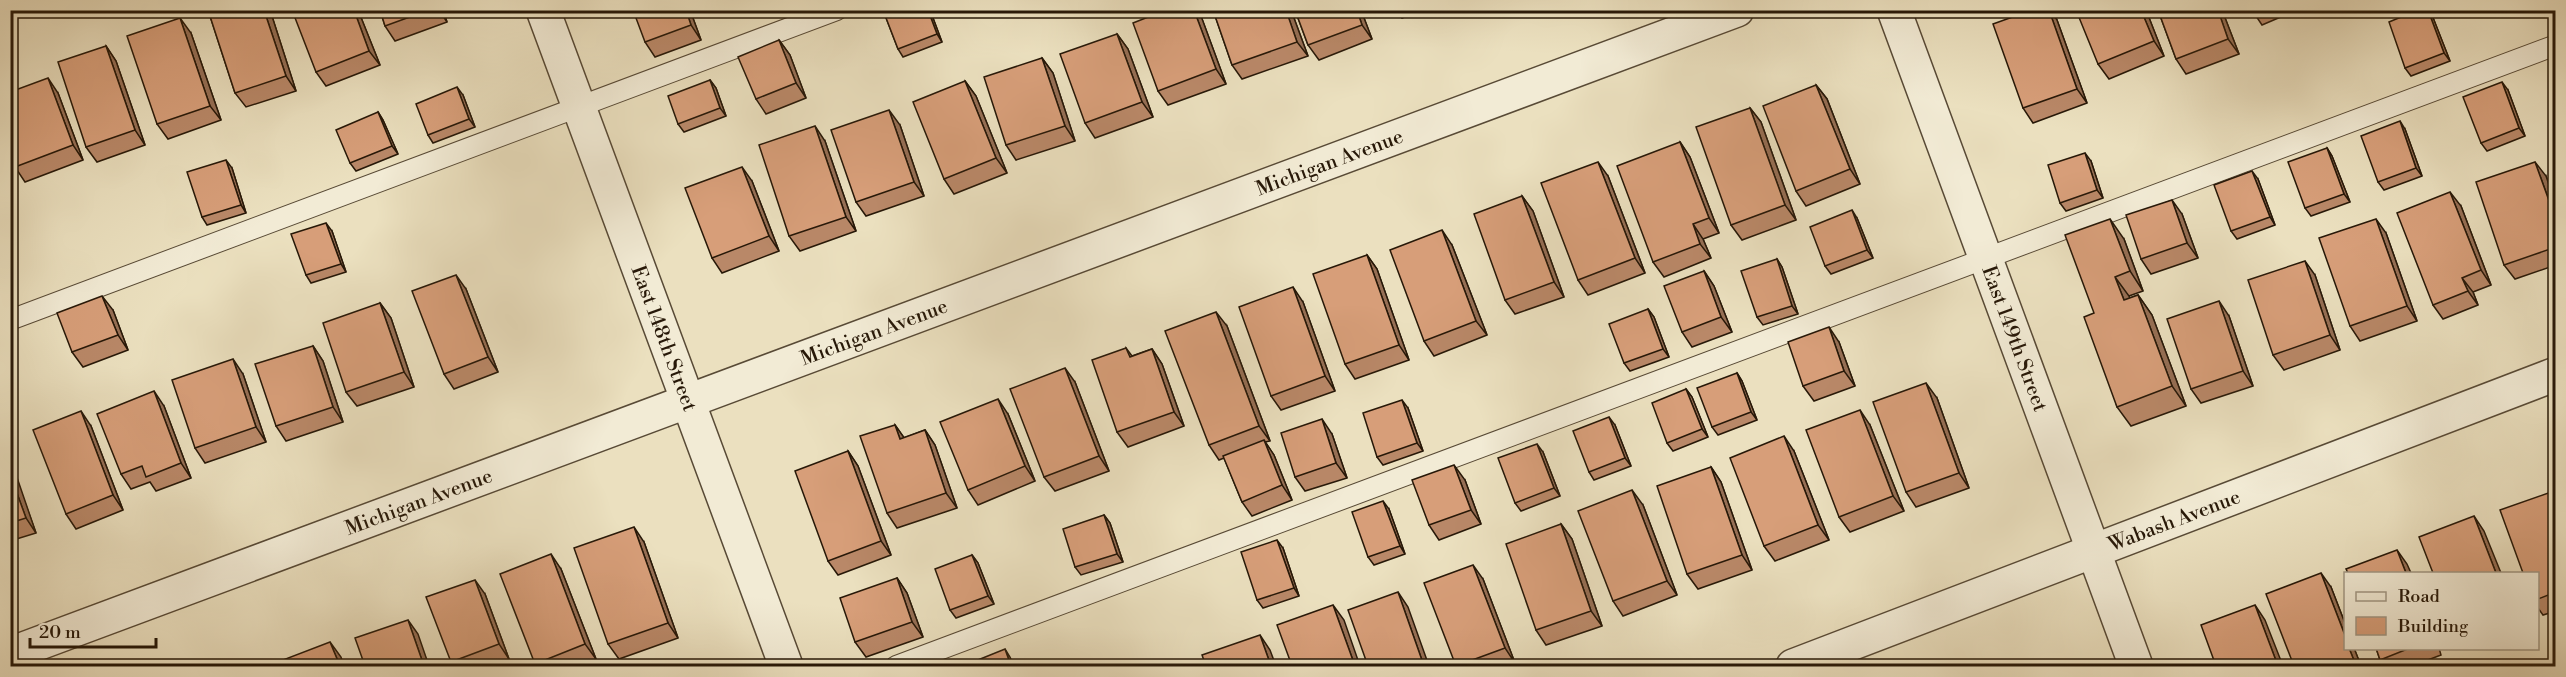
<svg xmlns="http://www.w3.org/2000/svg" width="2566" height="677" font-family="'Libre Bodoni',serif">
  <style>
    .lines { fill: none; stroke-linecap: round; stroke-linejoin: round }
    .lane-casing { stroke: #584a36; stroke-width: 22 }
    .street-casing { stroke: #584a36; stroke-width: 36 }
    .lane { stroke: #f2ebd5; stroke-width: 20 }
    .street { stroke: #f2ebd5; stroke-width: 33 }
    .wall { fill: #b98868; stroke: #271808; stroke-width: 1.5 }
    .shaded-wall { fill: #966f55; stroke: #271808; stroke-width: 1.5 }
    .building { fill: #d79e79; stroke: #271808; stroke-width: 1.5 }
    .labels { text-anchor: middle; stroke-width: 6; stroke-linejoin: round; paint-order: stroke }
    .street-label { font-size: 20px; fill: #271808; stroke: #f2ebd5 }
  </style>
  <rect width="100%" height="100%" fill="#ebe0bf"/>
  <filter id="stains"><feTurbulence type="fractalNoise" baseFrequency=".00333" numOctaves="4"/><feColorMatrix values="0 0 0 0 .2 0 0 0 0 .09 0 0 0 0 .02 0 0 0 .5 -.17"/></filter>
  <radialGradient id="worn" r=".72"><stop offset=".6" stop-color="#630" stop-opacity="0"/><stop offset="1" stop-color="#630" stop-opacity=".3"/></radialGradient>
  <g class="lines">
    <defs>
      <g id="lane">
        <path d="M10 320 837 10"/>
        <path d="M896 666 2556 45"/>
      </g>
      <g id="street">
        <path id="s1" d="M543 10 786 666"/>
        <path id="s2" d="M1894 10 2136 666"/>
        <path id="s3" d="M10 654 1737 10"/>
        <path id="s4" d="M1793 666 2556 374"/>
      </g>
    </defs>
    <use href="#lane" class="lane-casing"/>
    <use href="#street" class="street-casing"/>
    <use href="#lane" class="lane"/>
    <use href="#street" class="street"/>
  </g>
  <g class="wall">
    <path d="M208 10H270L296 91 246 107 235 93Z"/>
    <path d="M358 10 380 65 326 86 316 72Z"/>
    <path d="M380 10H443L447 22 395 41 385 26Z"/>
    <path d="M690 10 701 40 655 57 645 42Z"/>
    <path d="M883 10H930L942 42 903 57 898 49Z"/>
    <path d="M1166 10H1197L1201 16 1226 84 1168 105 1158 91Z"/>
    <path d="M1213 10H1291L1308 56 1242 79 1232 65Z"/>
    <path d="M1295 10H1361L1372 39 1319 60 1308 45Z"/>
    <path d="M1397 10H1424L1402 18Z"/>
    <path d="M2146 10 2164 56 2109 79 2098 64Z"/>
    <path d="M2158 10H2222L2239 54 2186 74 2176 59Z"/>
    <path d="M2252 10H2297L2262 25Z"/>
    <path d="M2418 10H2429L2432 15 2450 61 2411 76 2405 68Z"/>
    <path d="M2057 20 2087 103 2033 123 2023 108Z"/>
    <path d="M191 33 221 120 168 139 157 124Z"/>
    <path d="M1117 34 1128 49 1153 117 1095 138 1085 123Z"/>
    <path d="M779 40 790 55 806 98 766 114 756 99Z"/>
    <path d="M106 46 116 61 145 145 97 162 86 147Z"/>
    <path d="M1042 58 1053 73 1075 141 1016 160 1006 145Z"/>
    <path d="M710 80 716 88 726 116 684 132 678 124Z"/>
    <path d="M965 81 976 96 1007 173 954 194 944 179Z"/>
    <path d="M1816 85 1827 99 1860 184 1806 206 1796 191Z"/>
    <path d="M2508 90 2525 136 2487 151 2481 143Z"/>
    <path d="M58 93 83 160 25 182 15 167Z"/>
    <path d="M463 95 475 127 433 143 428 135Z"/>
    <path d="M1750 108 1761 122 1796 220 1742 240 1731 225Z"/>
    <path d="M378 112 383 120 398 154 356 171 350 163Z"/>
    <path d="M900 125 924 196 866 216 856 202Z"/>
    <path d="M2405 129 2422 176 2384 190 2378 182Z"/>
    <path d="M825 141 856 231 800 251 789 236Z"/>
    <path d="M1680 142 1690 157 1719 233 1703 239 1711 258 1664 277 1653 262Z"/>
    <path d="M2327 148 2332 156 2350 202 2311 216 2305 208Z"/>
    <path d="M2091 161 2103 198 2066 211 2060 203Z"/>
    <path d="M232 168 246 213 207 225 202 217Z"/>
    <path d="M1608 176 1645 273 1588 295 1578 280Z"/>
    <path d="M2546 176 2556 205V265L2515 279 2504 265Z"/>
    <path d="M2258 179 2275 225 2237 239 2231 231Z"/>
    <path d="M752 181 779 251 722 273 712 258Z"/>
    <path d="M1522 196 1533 211 1564 297 1515 314 1505 300Z"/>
    <path d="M2461 206 2491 285 2473 292 2478 305 2443 319 2433 305Z"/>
    <path d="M2182 214 2198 258 2151 274 2141 259Z"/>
    <path d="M1857 218 1873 258 1831 274 1825 266Z"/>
    <path d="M332 231 346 272 311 283 306 275Z"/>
    <path d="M2386 233 2417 321 2360 341 2350 326Z"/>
    <path d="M2124 239 2143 291 2129 296 2130 298 2138 295 2152 315 2186 406 2131 426 2117 407 2094 313Z"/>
    <path d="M1452 245 1487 335 1434 356 1424 341Z"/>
    <path d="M1367 255 1377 269 1409 360 1355 379 1345 364Z"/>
    <path d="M1777 259 1782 267 1798 314 1763 325 1757 317Z"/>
    <path d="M1704 271 1714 286 1732 332 1692 347 1682 332Z"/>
    <path d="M2315 275 2340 350 2284 370 2273 355Z"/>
    <path d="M466 289 498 372 454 389 444 374Z"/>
    <path d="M1303 302 1335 391 1281 410 1271 396Z"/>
    <path d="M380 303 391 318 414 387 357 406 346 392Z"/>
    <path d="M1648 309 1654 317 1669 357 1630 371 1624 363Z"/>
    <path d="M113 310 128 350 83 367 72 352Z"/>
    <path d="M2229 316 2253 386 2201 403 2191 389Z"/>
    <path d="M1227 326 1270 441 1265 442 1274 455 1292 500 1252 516 1242 502 1224 458 1219 460 1209 445Z"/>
    <path d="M1839 342 1855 386 1814 401 1803 386Z"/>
    <path d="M313 346 323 361 343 422 286 441 276 426Z"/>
    <path d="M1126 348 1132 356 1152 349 1162 364 1184 426 1128 447 1117 432Z"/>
    <path d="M1737 373 1742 381 1757 420 1718 435 1712 427Z"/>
    <path d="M243 374 266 442 205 463 195 448Z"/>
    <path d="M1075 382 1109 471 1055 491 1044 477Z"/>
    <path d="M1686 389 1692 397 1708 437 1673 451 1667 443Z"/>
    <path d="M1937 398 1969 488 1916 507 1906 492Z"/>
    <path d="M164 406 191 478 156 491 150 482 131 489 121 474Z"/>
    <path d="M1408 408 1423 451 1383 465 1377 457Z"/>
    <path d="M1008 414 1035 481 978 505 968 490Z"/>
    <path d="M895 425 904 438 925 430 935 445 957 508 897 528 887 513Z"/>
    <path d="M1615 425 1631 466 1594 480 1589 472Z"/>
    <path d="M1870 425 1904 511 1850 532 1839 517Z"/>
    <path d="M91 426 123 510 76 529 66 514Z"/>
    <path d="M1332 434 1347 478 1305 491 1295 477Z"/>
    <path d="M848 451 858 466 891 555 838 575 828 561Z"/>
    <path d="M1794 451 1829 540 1775 561 1764 546Z"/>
    <path d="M1543 452 1560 496 1521 511 1515 503Z"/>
    <path d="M10 461 36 533 10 541Z"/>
    <path d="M1711 467 1721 482 1752 570 1698 589 1687 574Z"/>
    <path d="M1465 480 1481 524 1439 540 1429 525Z"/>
    <path d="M2554 491 2556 493V611L2543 615 2538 608V573Z"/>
    <path d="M1643 505 1677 595 1623 616 1613 601Z"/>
    <path d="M1389 509 1405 554 1374 565 1368 557Z"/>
    <path d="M1104 515 1110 523 1123 562 1081 575 1075 567Z"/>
    <path d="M1561 524 1572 539 1602 626 1546 645 1536 630Z"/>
    <path d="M644 542 678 638 619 659 608 644Z"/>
    <path d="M1283 548 1299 596 1263 608 1257 600Z"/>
    <path d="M972 555 978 563 994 604 956 618 950 610Z"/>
    <path d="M561 569 596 659 576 666H536L535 664Z"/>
    <path d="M897 578 907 593 923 637 866 657 855 642Z"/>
    <path d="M1483 579 1515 663 1507 666H1456Z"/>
    <path d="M2331 587 2346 626V648H2354L2361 666H2294Z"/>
    <path d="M485 594 509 659 489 666H454L451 662Z"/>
    <path d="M2376 648H2439L2441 655 2412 666H2385L2380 660Z"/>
  </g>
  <g class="shaded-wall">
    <path d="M264 10H270L296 91 286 76Z"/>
    <path d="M354 10H358L380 65 369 51Z"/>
    <path d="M439 10H443L447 22Z"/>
    <path d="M686 10H690L701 40 691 25Z"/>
    <path d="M928 10H930L942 42 937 34Z"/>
    <path d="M1194 10H1197L1201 16 1226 84 1216 69Z"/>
    <path d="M1286 10H1291L1308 56 1297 42Z"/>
    <path d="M1357 10H1361L1372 39 1362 25Z"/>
    <path d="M2049 10H2051L2057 20 2087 103 2077 89Z"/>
    <path d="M2141 10H2146L2164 56 2154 41Z"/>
    <path d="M2218 10H2222L2239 54 2228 39Z"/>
    <path d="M2428 10H2429L2432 15 2450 61 2444 53Z"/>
    <path d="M180 18 191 33 221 120 210 106Z"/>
    <path d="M1117 34 1128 49 1153 117 1142 102Z"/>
    <path d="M779 40 790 55 806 98 796 83Z"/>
    <path d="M106 46 116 61 145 145 135 130Z"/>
    <path d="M1042 58 1053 73 1075 141 1065 126Z"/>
    <path d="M48 78 58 93 83 160 73 145Z"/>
    <path d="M710 80 716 88 726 116 720 108Z"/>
    <path d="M965 81 976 96 1007 173 996 158Z"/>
    <path d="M2502 82 2508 90 2525 136 2519 128Z"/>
    <path d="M1816 85 1827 99 1860 184 1850 169Z"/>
    <path d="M457 87 463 95 475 127 469 119Z"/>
    <path d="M1750 108 1761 122 1796 220 1785 205Z"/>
    <path d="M889 110 900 125 924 196 914 182Z"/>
    <path d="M378 112 383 120 398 154 392 146Z"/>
    <path d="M2400 121 2405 129 2422 176 2416 168Z"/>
    <path d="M815 126 825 141 856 231 846 217Z"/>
    <path d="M1680 142 1690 157 1719 233 1709 218Z"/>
    <path d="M2327 148 2332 156 2350 202 2344 194Z"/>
    <path d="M2085 153 2091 161 2103 198 2097 190Z"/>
    <path d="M226 160 232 168 246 213 241 205Z"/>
    <path d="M1598 162 1608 176 1645 273 1635 258Z"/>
    <path d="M2535 162 2546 176 2556 205V220Z"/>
    <path d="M742 167 752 181 779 251 769 236Z"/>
    <path d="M2252 171 2258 179 2275 225 2270 217Z"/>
    <path d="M2450 192 2461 206 2491 285 2481 270Z"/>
    <path d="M1522 196 1533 211 1564 297 1554 282Z"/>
    <path d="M2172 200 2182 214 2198 258 2187 243Z"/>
    <path d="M1852 210 1857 218 1873 258 1867 250Z"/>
    <path d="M2110 219 2124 239 2143 291 2130 271Z"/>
    <path d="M2376 219 2386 233 2417 321 2407 306Z"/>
    <path d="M326 223 332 231 346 272 341 264Z"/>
    <path d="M1693 224 1703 239 1711 258 1700 244Z"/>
    <path d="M1442 230 1452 245 1487 335 1476 321Z"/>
    <path d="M1367 255 1377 269 1409 360 1399 345Z"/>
    <path d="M1777 259 1782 267 1798 314 1792 306Z"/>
    <path d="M2305 261 2315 275 2340 350 2330 335Z"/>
    <path d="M1704 271 1714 286 1732 332 1721 317Z"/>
    <path d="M456 275 466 289 498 372 488 357Z"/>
    <path d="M2115 277 2129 296 2138 320 2124 300Z"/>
    <path d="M2462 278 2473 292 2478 305 2468 291Z"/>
    <path d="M1293 287 1303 302 1335 391 1325 376Z"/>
    <path d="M2138 295 2152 315 2186 406 2172 386Z"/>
    <path d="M102 296 113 310 128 350 118 335Z"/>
    <path d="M2219 301 2229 316 2253 386 2243 371Z"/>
    <path d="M380 303 391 318 414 387 404 372Z"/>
    <path d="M1648 309 1654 317 1669 357 1663 349Z"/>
    <path d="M1216 312 1227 326 1270 441 1259 426Z"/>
    <path d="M1829 327 1839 342 1855 386 1844 371Z"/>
    <path d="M313 346 323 361 343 422 333 407Z"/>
    <path d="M1152 349 1162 364 1184 426 1174 412Z"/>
    <path d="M233 359 243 374 266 442 256 427Z"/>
    <path d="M1065 368 1075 382 1109 471 1099 456Z"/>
    <path d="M1737 373 1742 381 1757 420 1751 412Z"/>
    <path d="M1926 383 1937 398 1969 488 1959 473Z"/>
    <path d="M1686 389 1692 397 1708 437 1702 429Z"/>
    <path d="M154 391 164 406 191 478 181 463Z"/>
    <path d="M998 399 1008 414 1035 481 1025 466Z"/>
    <path d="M1402 400 1408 408 1423 451 1417 443Z"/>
    <path d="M1860 410 1870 425 1904 511 1893 496Z"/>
    <path d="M81 411 91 426 123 510 113 495Z"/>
    <path d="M1609 417 1615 425 1631 466 1625 458Z"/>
    <path d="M1322 419 1332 434 1347 478 1336 463Z"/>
    <path d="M895 425 905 439H900Z"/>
    <path d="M925 430 935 445 957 508 946 493Z"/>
    <path d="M1784 436 1794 451 1829 540 1818 525Z"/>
    <path d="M1264 440 1274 455 1292 500 1282 485Z"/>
    <path d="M1537 444 1543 452 1560 496 1554 488Z"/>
    <path d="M848 451 858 466 891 555 881 541Z"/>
    <path d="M10 461 12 463 36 533 26 518 10 474Z"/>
    <path d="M1454 465 1465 480 1481 524 1471 510Z"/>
    <path d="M1711 467 1721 482 1752 570 1742 555Z"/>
    <path d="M1632 490 1643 505 1677 595 1667 581Z"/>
    <path d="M1383 501 1389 509 1405 554 1400 546Z"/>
    <path d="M1104 515 1110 523 1123 562 1117 554Z"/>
    <path d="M2474 516 2484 531 2501 573H2496Z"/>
    <path d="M1561 524 1572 539 1602 626 1591 611Z"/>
    <path d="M634 527 644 542 678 638 668 623Z"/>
    <path d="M1277 540 1283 548 1299 596 1294 588Z"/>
    <path d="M2397 550 2407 564 2411 573H2406Z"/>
    <path d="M551 554 561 569 596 659 585 644Z"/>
    <path d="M972 555 978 563 994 604 988 596Z"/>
    <path d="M1473 565 1483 579 1515 663 1505 648Z"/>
    <path d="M2321 573 2331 587 2346 626V638Z"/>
    <path d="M897 578 907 593 923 637 912 622Z"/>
    <path d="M475 580 485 594 509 659 499 644Z"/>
    <path d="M1398 592 1408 607 1429 666H1424Z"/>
    <path d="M1333 605 1344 620 1360 666H1355Z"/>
    <path d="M2255 605 2265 620 2283 666H2278Z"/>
    <path d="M408 620 418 634 429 666H424Z"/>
    <path d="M1260 635 1270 650 1276 666H1271Z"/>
    <path d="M330 642 341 657 344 666H340Z"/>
    <path d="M2349 648H2354L2361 666H2357L2355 663Z"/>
    <path d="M1005 649 1010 657 1014 666H1011Z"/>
  </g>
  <g class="building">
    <path d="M208 10H264L286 76 235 93Z"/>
    <path d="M292 10H354L369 51 316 72Z"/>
    <path d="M380 10H429L385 26Z"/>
    <path d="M633 10H686L691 25 645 42Z"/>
    <path d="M883 10H928L937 34 898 49Z"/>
    <path d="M1166 10H1194L1216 69 1158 91 1133 23Z"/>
    <path d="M1213 10H1286L1297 42 1232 65Z"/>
    <path d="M1295 10H1357L1362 25 1308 45Z"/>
    <path d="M2032 10H2049L2077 89 2023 108 1993 24Z"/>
    <path d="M2076 10H2141L2154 41 2098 64Z"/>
    <path d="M2158 10H2218L2228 39 2176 59Z"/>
    <path d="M2418 10H2428L2444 53 2405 68 2389 22Z"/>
    <path d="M180 18 210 106 157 124 127 36Z"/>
    <path d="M1117 34 1142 102 1085 123 1060 54Z"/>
    <path d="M779 40 796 83 756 99 738 57Z"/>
    <path d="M106 46 135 130 86 147 58 62Z"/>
    <path d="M1042 58 1065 126 1006 145 984 77Z"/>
    <path d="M48 78 73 145 15 167 10 156V92Z"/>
    <path d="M710 80 720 108 678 124 668 96Z"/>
    <path d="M965 81 996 158 944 179 913 102Z"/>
    <path d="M2502 82 2519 128 2481 143 2463 97Z"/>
    <path d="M1816 85 1850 169 1796 191 1763 106Z"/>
    <path d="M457 87 469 119 428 135 416 104Z"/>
    <path d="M1750 108 1785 205 1731 225 1696 127Z"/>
    <path d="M889 110 914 182 856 202 831 130Z"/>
    <path d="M378 112 392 146 350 163 336 130Z"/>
    <path d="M2400 121 2416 168 2378 182 2361 136Z"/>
    <path d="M815 126 846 217 789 236 759 145Z"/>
    <path d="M1680 142 1709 218 1693 224 1700 244 1653 262 1617 166Z"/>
    <path d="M2327 148 2344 194 2305 208 2288 162Z"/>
    <path d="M2085 153 2097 190 2060 203 2048 165Z"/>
    <path d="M226 160 241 205 202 217 187 172Z"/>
    <path d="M1598 162 1635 258 1578 280 1541 183Z"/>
    <path d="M2535 162 2556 220V247L2504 265 2476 182Z"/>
    <path d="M742 167 769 236 712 258 685 188Z"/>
    <path d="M2252 171 2270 217 2231 231 2214 185Z"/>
    <path d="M2450 192 2481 270 2462 278 2468 291 2433 305 2397 213Z"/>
    <path d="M1522 196 1554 282 1505 300 1474 214Z"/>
    <path d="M2172 200 2187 243 2141 259 2126 215Z"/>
    <path d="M1852 210 1867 250 1825 266 1810 227Z"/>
    <path d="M2110 219 2130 271 2115 277 2124 300 2138 295 2172 386 2117 407 2084 317 2094 313 2065 235Z"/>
    <path d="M2376 219 2407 306 2350 326 2319 238Z"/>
    <path d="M326 223 341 264 306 275 291 234Z"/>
    <path d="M1442 230 1476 321 1424 341 1390 250Z"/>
    <path d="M1367 255 1399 345 1345 364 1313 274Z"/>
    <path d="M1777 259 1792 306 1757 317 1741 271Z"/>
    <path d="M2305 261 2330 335 2273 355 2248 280Z"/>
    <path d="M1704 271 1721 317 1682 332 1664 286Z"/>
    <path d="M456 275 488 357 444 374 412 291Z"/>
    <path d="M1293 287 1325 376 1271 396 1239 307Z"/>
    <path d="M102 296 118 335 72 352 57 313Z"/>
    <path d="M2219 301 2243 371 2191 389 2167 319Z"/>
    <path d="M380 303 404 372 346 392 323 323Z"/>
    <path d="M1648 309 1663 349 1624 363 1609 324Z"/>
    <path d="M1216 312 1259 426 1209 445 1165 331Z"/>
    <path d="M1829 327 1844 371 1803 386 1788 342Z"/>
    <path d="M313 346 333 407 276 426 255 364Z"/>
    <path d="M1126 348 1130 357 1152 349 1174 412 1117 432 1092 360Z"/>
    <path d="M233 359 256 427 195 448 172 380Z"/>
    <path d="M1065 368 1099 456 1044 477 1010 389Z"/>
    <path d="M1737 373 1751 412 1712 427 1697 388Z"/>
    <path d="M1926 383 1959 473 1906 492 1873 402Z"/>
    <path d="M1686 389 1702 429 1667 443 1652 403Z"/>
    <path d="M154 391 181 463 146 477 142 466 121 474 97 414Z"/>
    <path d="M998 399 1025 466 968 490 940 422Z"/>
    <path d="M1402 400 1417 443 1377 457 1363 413Z"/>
    <path d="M1860 410 1893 496 1839 517 1806 430Z"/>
    <path d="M81 411 113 495 66 514 33 430Z"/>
    <path d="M1609 417 1625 458 1589 472 1573 431Z"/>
    <path d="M1322 419 1336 463 1295 477 1281 433Z"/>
    <path d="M895 425 900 439 925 430 946 493 887 513 860 436Z"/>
    <path d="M1784 436 1818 525 1764 546 1730 458Z"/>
    <path d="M1264 440 1282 485 1242 502 1223 456Z"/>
    <path d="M1537 444 1554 488 1515 503 1498 458Z"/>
    <path d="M848 451 881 541 828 561 795 471Z"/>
    <path d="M1454 465 1471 510 1429 525 1412 480Z"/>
    <path d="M1711 467 1742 555 1687 574 1657 486Z"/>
    <path d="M10 474 26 518 10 523Z"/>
    <path d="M1632 490 1667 581 1613 601 1578 511Z"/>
    <path d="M2554 491 2556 495V592L2538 599V573H2523L2500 510Z"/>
    <path d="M1383 501 1400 546 1368 557 1352 512Z"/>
    <path d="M1104 515 1117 554 1075 567 1063 529Z"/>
    <path d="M2474 516 2496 573H2433L2419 537Z"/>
    <path d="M1561 524 1591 611 1536 630 1506 544Z"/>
    <path d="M634 527 668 623 608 644 574 548Z"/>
    <path d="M1277 540 1294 588 1257 600 1241 552Z"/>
    <path d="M2397 550 2406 573H2348L2346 569Z"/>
    <path d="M551 554 585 644 535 664 500 574Z"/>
    <path d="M972 555 988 596 950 610 935 569Z"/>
    <path d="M1473 565 1505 648 1456 666 1424 583Z"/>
    <path d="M2321 573 2346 638V648H2349L2355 663 2346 666H2294L2266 594Z"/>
    <path d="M897 578 912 622 855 642 840 598Z"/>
    <path d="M475 580 499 644 451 662 426 597Z"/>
    <path d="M1398 592 1424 666H1368L1348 610Z"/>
    <path d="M1333 605 1355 666H1292L1277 625Z"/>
    <path d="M2255 605 2278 666H2216L2201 625Z"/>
    <path d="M408 620 424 666H365L355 638Z"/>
    <path d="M1260 635 1271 666H1206L1202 655Z"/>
    <path d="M330 642 340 666H277L275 663Z"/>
    <path d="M2376 648H2410L2380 660Z"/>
    <path d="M1005 649 1011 666H969L968 664Z"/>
    <path d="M1184 661 1186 666H1169Z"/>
    <path d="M673 663 674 666H663Z"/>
  </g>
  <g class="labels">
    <g class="street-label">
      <text dy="7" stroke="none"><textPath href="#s3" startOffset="1408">Michigan Avenue</textPath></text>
      <text dy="7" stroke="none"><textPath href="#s3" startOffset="922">Michigan Avenue</textPath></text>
      <text dy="7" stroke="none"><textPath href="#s2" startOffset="350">East 149th Street</textPath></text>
      <text dy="7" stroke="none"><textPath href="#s1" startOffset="350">East 148th Street</textPath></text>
      <text dy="7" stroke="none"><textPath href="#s3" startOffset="436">Michigan Avenue</textPath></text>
      <text dy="7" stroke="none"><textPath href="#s4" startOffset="408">Wabash Avenue</textPath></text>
    </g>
  </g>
  <rect width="2566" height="677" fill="none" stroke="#ebe0bf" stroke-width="36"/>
  <rect x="12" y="12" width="2542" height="653" fill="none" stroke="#271808" stroke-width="3"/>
  <rect x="18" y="18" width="2530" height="641" fill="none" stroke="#271808" stroke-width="1.5"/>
  <rect x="2344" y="572" width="195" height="78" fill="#f2ebd5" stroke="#a19783" stroke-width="1.5"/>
  <rect x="2356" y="592" width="30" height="9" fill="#f2ebd5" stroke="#a19783" stroke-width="1.5"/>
  <text x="2398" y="602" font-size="18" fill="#271808">Road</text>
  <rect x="2356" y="617" width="30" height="18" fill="#d79e79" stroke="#a19783" stroke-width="1.5"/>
  <text x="2398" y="632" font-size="18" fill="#271808">Building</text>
  <path d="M30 638v9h126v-9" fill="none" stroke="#271808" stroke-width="3"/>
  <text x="39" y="638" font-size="18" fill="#271808" stroke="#f2ebd5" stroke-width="4.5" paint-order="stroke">20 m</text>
  <rect width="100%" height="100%" filter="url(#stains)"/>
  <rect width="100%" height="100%" fill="url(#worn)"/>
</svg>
